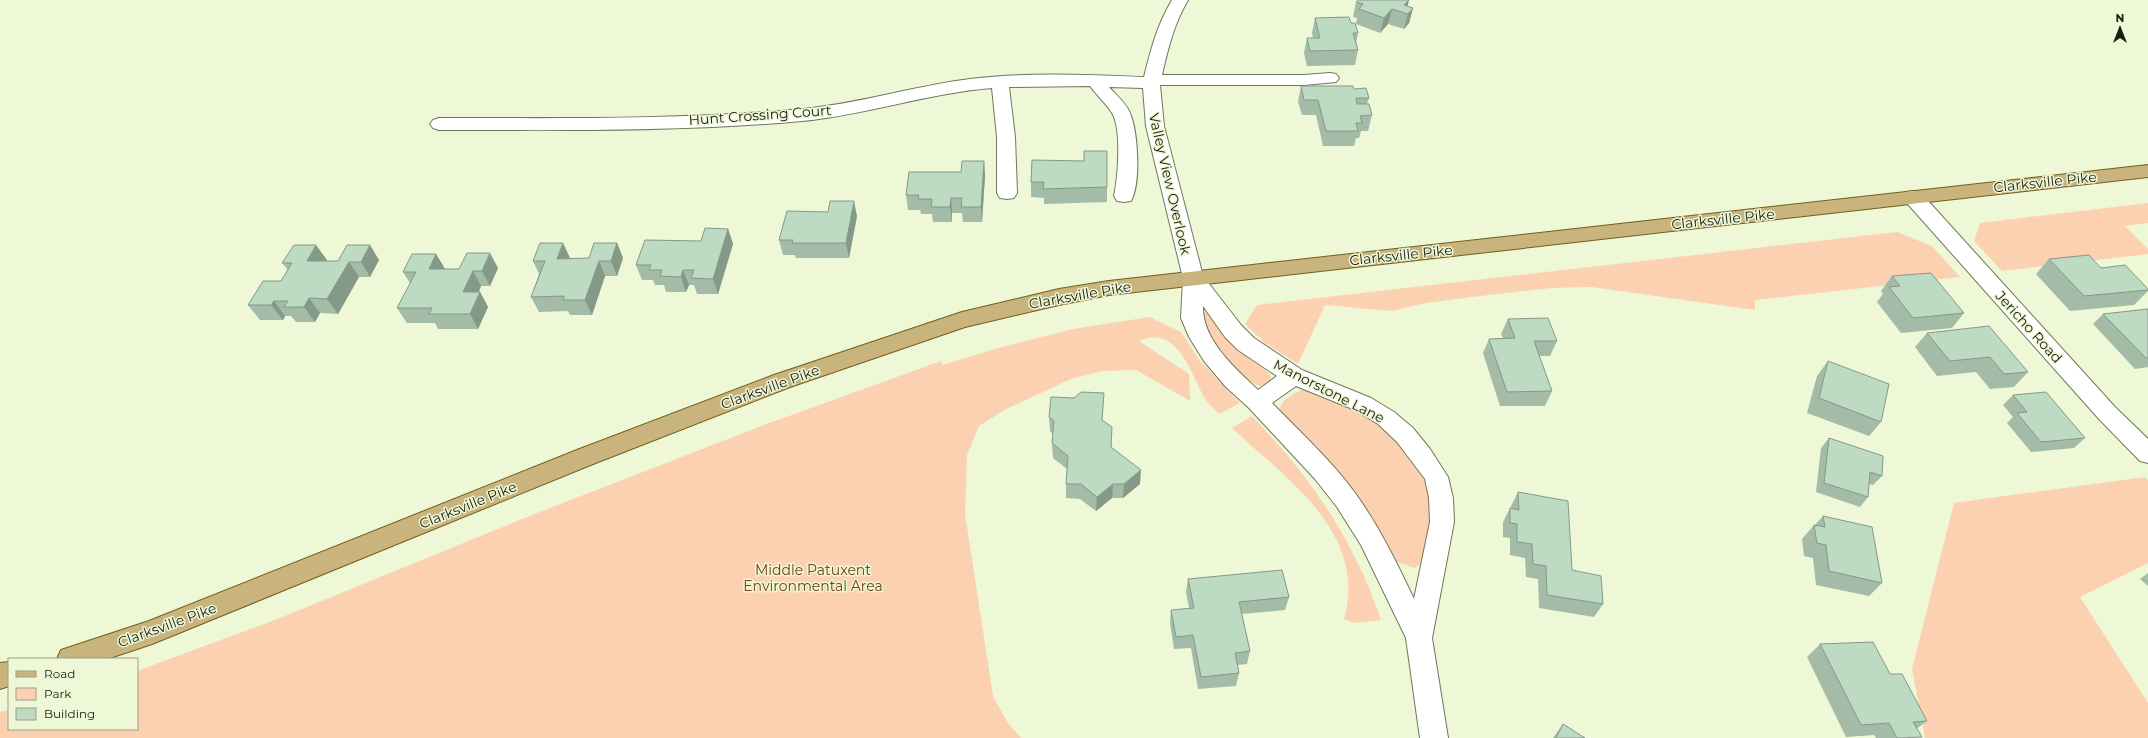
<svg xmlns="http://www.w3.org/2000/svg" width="2148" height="738" font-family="Montserrat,sans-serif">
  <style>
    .green { fill: #fcd1b2 }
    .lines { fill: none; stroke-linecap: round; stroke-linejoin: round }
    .minor-casing { stroke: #70785b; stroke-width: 2 }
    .major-casing { stroke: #735f1e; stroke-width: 2 }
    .minor { fill: #fff; fill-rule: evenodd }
    .major { fill: #c8b47c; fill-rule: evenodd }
    .wall { fill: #a3bba7 }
    .shaded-wall { fill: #849988 }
    .building { fill: #bddac2; stroke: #849988 }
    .labels { text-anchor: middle; stroke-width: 3; stroke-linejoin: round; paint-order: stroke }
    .street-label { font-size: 14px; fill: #1a1d11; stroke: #eef7d6 }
    .park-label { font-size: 14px; fill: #764110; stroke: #eef7d6 }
  </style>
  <rect width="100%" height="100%" fill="#eef7d6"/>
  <g class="green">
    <path d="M2148 203V223L2125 226 2148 249V254L2002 271 1974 241 1980 223Z"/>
    <path d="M1897 232 1932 246 1960 277 1755 300V310L1591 287 1551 288 1472 297 1426 303 1392 311 1325 305 1298 364 1265 343 1245 324 1257 305Z"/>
    <path d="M1208 311 1227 339 1268 372 1271 377 1270 382 1260 386C1244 383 1218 349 1209 335 1205 328 1202 319 1199 312Z"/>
    <path d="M1150 317 1181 332 1200 361 1240 403 1219 414C1215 409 1209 405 1206 400 1190 375 1180 324 1139 341L1189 374 1190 401 1136 370 1102 371 1071 379 1006 409 979 426 967 455 965 514 993 696 1008 723 1021 738H0V712L9 710V729H137V671L280 618 532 515 764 425 941 361 942 365 998 348 1073 329Z"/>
    <path d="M1307 389 1374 420 1395 438 1419 468 1428 491 1433 516 1422 563 1414 568 1395 561 1341 476 1310 441 1281 413 1280 409C1282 398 1297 391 1307 389Z"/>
    <path d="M1252 416C1309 475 1355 541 1381 620L1355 623 1344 619C1368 532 1286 479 1232 428Z"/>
    <path d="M2145 477 2148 480V563L2080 597 2148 703V738H1925L1912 669 1954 503Z"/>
  </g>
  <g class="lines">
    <defs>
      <g id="minor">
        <path d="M1172 0H1188C1174 24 1168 48 1162 75H1304L1330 73 1336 74 1339 78 1336 82 1304 85H1160L1164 126 1203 276 1241 325 1254 338 1302 370 1371 398 1394 412 1413 428 1430 449 1448 477 1453 498 1454 522 1432 638 1448 738H1420L1406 638 1361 545 1337 507 1315 479 1249 408 1225 386 1204 361 1189 337 1181 318 1183 278 1146 126 1143 88 1109 87C1116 95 1126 103 1130 113 1138 132 1141 183 1131 201L1124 202 1117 201 1114 196C1118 177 1122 129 1112 113 1106 103 1097 96 1090 86L1009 87 1015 137 1017 193 1014 198 1007 199 1000 198 997 193V137L992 88C928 93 866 115 802 121 681 132 560 130 439 130L433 128 430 124 433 120 439 118C560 118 681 120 802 109 858 104 913 86 970 79 1027 72 1086 75 1144 77 1151 49 1157 25 1172 0ZM1203 306 1225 337 1238 350 1277 376 1258 390C1235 368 1202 340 1203 306ZM1296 386 1355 410 1378 424 1397 442 1425 479 1429 498 1430 522 1414 599C1397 563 1379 526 1355 493 1331 460 1300 432 1272 403Z"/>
        <path d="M1913 191 1920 192 2115 407 2148 439V463L2140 461 2099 419 1906 202 1903 197 1906 192Z"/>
      </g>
      <g id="major">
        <path d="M2148 165V177L1109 295 1059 305 965 327 790 387 593 464 152 644 107 659H57L61 650 149 621 577 450 774 375 962 312 1059 289 1109 281Z"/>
        <path d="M9 662V686L0 689V663Z"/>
      </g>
    </defs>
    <use href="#minor" class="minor-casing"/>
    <use href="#major" class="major-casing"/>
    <use href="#minor" class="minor"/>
    <use href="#major" class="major"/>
  </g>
  <g class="wall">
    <path d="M1358 0H1409L1407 6 1413 8 1409 23 1404 29 1388 24 1380 33 1356 24 1358 33 1356 43 1358 50 1355 65 1307 66 1304 53 1307 38H1313L1312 33 1315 18 1356 24 1357 18 1353 17 1356 2Z"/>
    <path d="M1301 86 1354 89 1369 98 1367 104 1372 115 1368 131H1361L1359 138H1356L1354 146H1323L1316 115H1302L1298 102Z"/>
    <path d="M1032 160 1107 187V202L1044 204V198L1031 197V182Z"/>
    <path d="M984 161 985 176 982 222H963L962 213H952V222H933L932 214H921L920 210H908L906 195 961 172Z"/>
    <path d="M857 216 849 258H796L795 255H783L779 240Z"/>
    <path d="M728 229 733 244 718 294H697L694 285H689L686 292H666L664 285H655L653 280H642L636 265 701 241Z"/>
    <path d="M617 243 623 258 617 276H605L592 315H570L568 311 539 312 531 297 539 274 533 261 570 258 569 259 589 258Z"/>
    <path d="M436 254 445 269 498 268 490 286H481L479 292H480L488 307 478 329H438L435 323H407L397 308 410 283 403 272Z"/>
    <path d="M2049 259 2101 268 2148 289V291L2134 305 2070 311 2036 274Z"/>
    <path d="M327 260 326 261 379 260 370 277H359L338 314 320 313 315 322H296L291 316H285L283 320H260L248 305 281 281 288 270 282 263Z"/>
    <path d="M1892 276 1964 313 1952 328 1901 333 1877 302 1883 294 1881 291Z"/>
    <path d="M2148 309V367L2135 369 2093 324 2103 314Z"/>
    <path d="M1508 319 1557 341 1550 356H1539L1552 391 1545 406H1500L1483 353 1489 339 1503 338 1501 334Z"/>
    <path d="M1927 333 2028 372 2014 387 1990 389 1976 372 1937 376 1915 347Z"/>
    <path d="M1828 361 1881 422 1869 436 1807 413 1817 376Z"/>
    <path d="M2013 395 2085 438 2074 448 2031 452 2007 423 2013 417 2003 405Z"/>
    <path d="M1049 417 1103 420 1111 447 1140 484 1123 498H1112L1096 511 1080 499 1066 498V484L1067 469 1053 458 1052 443 1053 434 1050 431Z"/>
    <path d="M1829 438 1882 476 1873 485 1869 484 1868 497 1860 507 1816 492 1821 448Z"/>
    <path d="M1518 492 1572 570 1603 604 1594 617 1539 608 1538 579 1526 577 1525 558 1510 555V538L1503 537V522L1510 508H1511V506Z"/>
    <path d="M1823 516 1882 583 1869 596 1816 585 1813 558 1804 556 1802 539 1814 525H1815Z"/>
    <path d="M2148 573V586L2140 579Z"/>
    <path d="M1188 579 1289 597 1285 610 1242 614 1250 651 1247 664 1237 665 1239 673 1236 686 1198 689 1191 648 1174 649 1170 623 1171 610 1189 608 1186 592Z"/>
    <path d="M1820 644 1890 674 1927 721 1904 738H1876L1874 735 1846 737 1807 657Z"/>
    <path d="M1563 724 1585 738H1553Z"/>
  </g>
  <g class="shaded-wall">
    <path d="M1409 0 1406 13 1404 5Z"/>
    <path d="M1413 8 1409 23 1404 29 1408 14Z"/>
    <path d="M1392 9 1388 24 1380 33 1384 18Z"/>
    <path d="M984 161 985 176 982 222 981 207Z"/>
    <path d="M951 198 952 213V222L950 207Z"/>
    <path d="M854 201 857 216 849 258 846 243Z"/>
    <path d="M728 229 733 244 718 294 713 279Z"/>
    <path d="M563 243 570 258 564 274 557 259Z"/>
    <path d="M617 243 623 258 617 276 611 261Z"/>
    <path d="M316 245 327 260 317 276 307 261Z"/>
    <path d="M370 245 379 260 370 277 361 262Z"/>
    <path d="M490 253 498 268 490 286 482 271Z"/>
    <path d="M436 254 445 269H429Z"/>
    <path d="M599 261 605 276 592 315 585 300Z"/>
    <path d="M349 262 359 277 338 314 327 299Z"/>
    <path d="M683 270 689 285 686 292 681 277Z"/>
    <path d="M473 271 481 286 472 307 463 292Z"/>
    <path d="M480 292 488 307 478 329 470 314Z"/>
    <path d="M309 298 320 313 315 322 304 307Z"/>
    <path d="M274 301 285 316 283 320 271 305Z"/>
    <path d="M1141 470 1140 484 1123 498 1124 484Z"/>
    <path d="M1113 484 1112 498 1096 511 1097 497Z"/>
  </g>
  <g class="building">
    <path d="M1358 0H1409L1404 5 1413 8 1408 14 1392 9 1384 18 1359 9 1363 4 1356 2Z"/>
    <path d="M1349 17 1351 23H1355L1358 33H1353L1358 50 1310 51 1307 38H1320L1315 18Z"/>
    <path d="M1301 86H1353L1354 89 1366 88 1369 98H1356L1357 104H1369L1372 115 1360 116 1362 123H1356L1358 131H1326L1318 100H1304Z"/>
    <path d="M1084 151H1107V187L1043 189 1044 182H1031L1032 160 1084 161Z"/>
    <path d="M962 161H984L981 207H961L962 198H951L950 207H931L932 199H918L919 195H906L909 172H961Z"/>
    <path d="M830 201H854L846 243H792L793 240H779L787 211 828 212Z"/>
    <path d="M705 228 728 229 713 279 691 278 694 270H683L681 277 660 276 662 270H649L651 265H636L645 240 701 241Z"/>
    <path d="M540 243H563L557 259 589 258 594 243H617L611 261H599L585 300H563L564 296 531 297 545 261H533Z"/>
    <path d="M294 245H316L307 261H338L347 245H370L361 262H349L327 299 309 298 304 307H284L288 301H274L271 305H248L263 281H281L292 263H282Z"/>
    <path d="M467 253H490L482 271H473L463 292H480L470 314H429L432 308H397L416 272H403L412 254H436L429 269H459Z"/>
    <path d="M2089 255 2101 268 2125 265 2148 289V290L2084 296 2049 259Z"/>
    <path d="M1931 273 1964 313 1913 318 1889 287 1900 286 1892 276Z"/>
    <path d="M2148 309V358H2146L2103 314Z"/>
    <path d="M1548 318 1557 341H1534L1552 391 1507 392 1489 339 1515 338 1508 319Z"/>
    <path d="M1989 326 2028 372 2004 374 1990 357 1950 361 1927 333Z"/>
    <path d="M1828 361 1889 384 1881 422 1819 398Z"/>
    <path d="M1081 392 1104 393 1102 420 1112 427 1111 447 1141 470 1124 484H1113L1097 497 1081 484H1066L1068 456 1052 443 1054 421 1049 417 1051 397 1074 398Z"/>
    <path d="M2046 392 2085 438 2041 442 2017 413 2027 412 2013 395Z"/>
    <path d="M1829 438 1883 456 1882 476 1870 472 1868 497 1824 483Z"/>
    <path d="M1518 492 1568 501 1572 570 1601 576 1603 604 1547 595 1546 566 1533 564 1532 544 1517 542V524L1510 523V508L1519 510Z"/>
    <path d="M1823 516 1872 527 1882 583 1829 571 1826 545 1817 543 1814 525 1825 527Z"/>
    <path d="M1282 570 1289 597 1239 602 1250 651 1235 653 1239 673 1201 677 1193 635 1176 637 1171 610 1194 608 1188 579Z"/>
    <path d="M1873 642 1890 674H1902L1927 721 1913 722 1922 737 1897 738 1889 723 1861 725 1820 644Z"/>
    <path d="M1563 724 1585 738H1556Z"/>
  </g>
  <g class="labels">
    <g class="street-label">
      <text transform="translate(760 115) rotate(-4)" y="5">Hunt Crossing Court</text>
      <text transform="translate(2045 182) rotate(-6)" y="5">Clarksville Pike</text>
      <text transform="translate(1170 184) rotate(77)" y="5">Valley View Overlook</text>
      <text transform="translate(1723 219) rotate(-6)" y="5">Clarksville Pike</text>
      <text transform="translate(1401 255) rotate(-6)" y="5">Clarksville Pike</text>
      <text transform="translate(1080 295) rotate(-10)" y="5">Clarksville Pike</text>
      <text transform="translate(2029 327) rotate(48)" y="5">Jericho Road</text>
      <text transform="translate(770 387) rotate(-20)" y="5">Clarksville Pike</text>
      <text transform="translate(1329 391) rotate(27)" y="5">Manorstone Lane</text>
      <text transform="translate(468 505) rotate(-22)" y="5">Clarksville Pike</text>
      <text transform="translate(167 625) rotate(-20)" y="5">Clarksville Pike</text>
    </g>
    <g class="park-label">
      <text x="813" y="575">Middle Patuxent<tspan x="813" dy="16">Environmental Area</tspan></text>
    </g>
  </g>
  <rect x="8" y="658" width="130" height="72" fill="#eef7d6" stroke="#99a087"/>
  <rect x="16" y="671" width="20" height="6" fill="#c8b47c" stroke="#99a087"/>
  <text x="44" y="678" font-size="12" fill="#1a1d11">Road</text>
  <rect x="16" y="688" width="20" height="12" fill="#fcd1b2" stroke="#99a087"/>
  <text x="44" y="698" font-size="12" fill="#1a1d11">Park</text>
  <rect x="16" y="708" width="20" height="12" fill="#bddac2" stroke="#99a087"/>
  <text x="44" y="718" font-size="12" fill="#1a1d11">Building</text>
  <g transform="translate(2120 28)" stroke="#eef7d6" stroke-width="3" paint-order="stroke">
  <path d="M0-3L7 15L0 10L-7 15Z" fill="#1a1d11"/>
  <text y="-6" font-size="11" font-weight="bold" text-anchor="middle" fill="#1a1d11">N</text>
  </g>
</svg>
